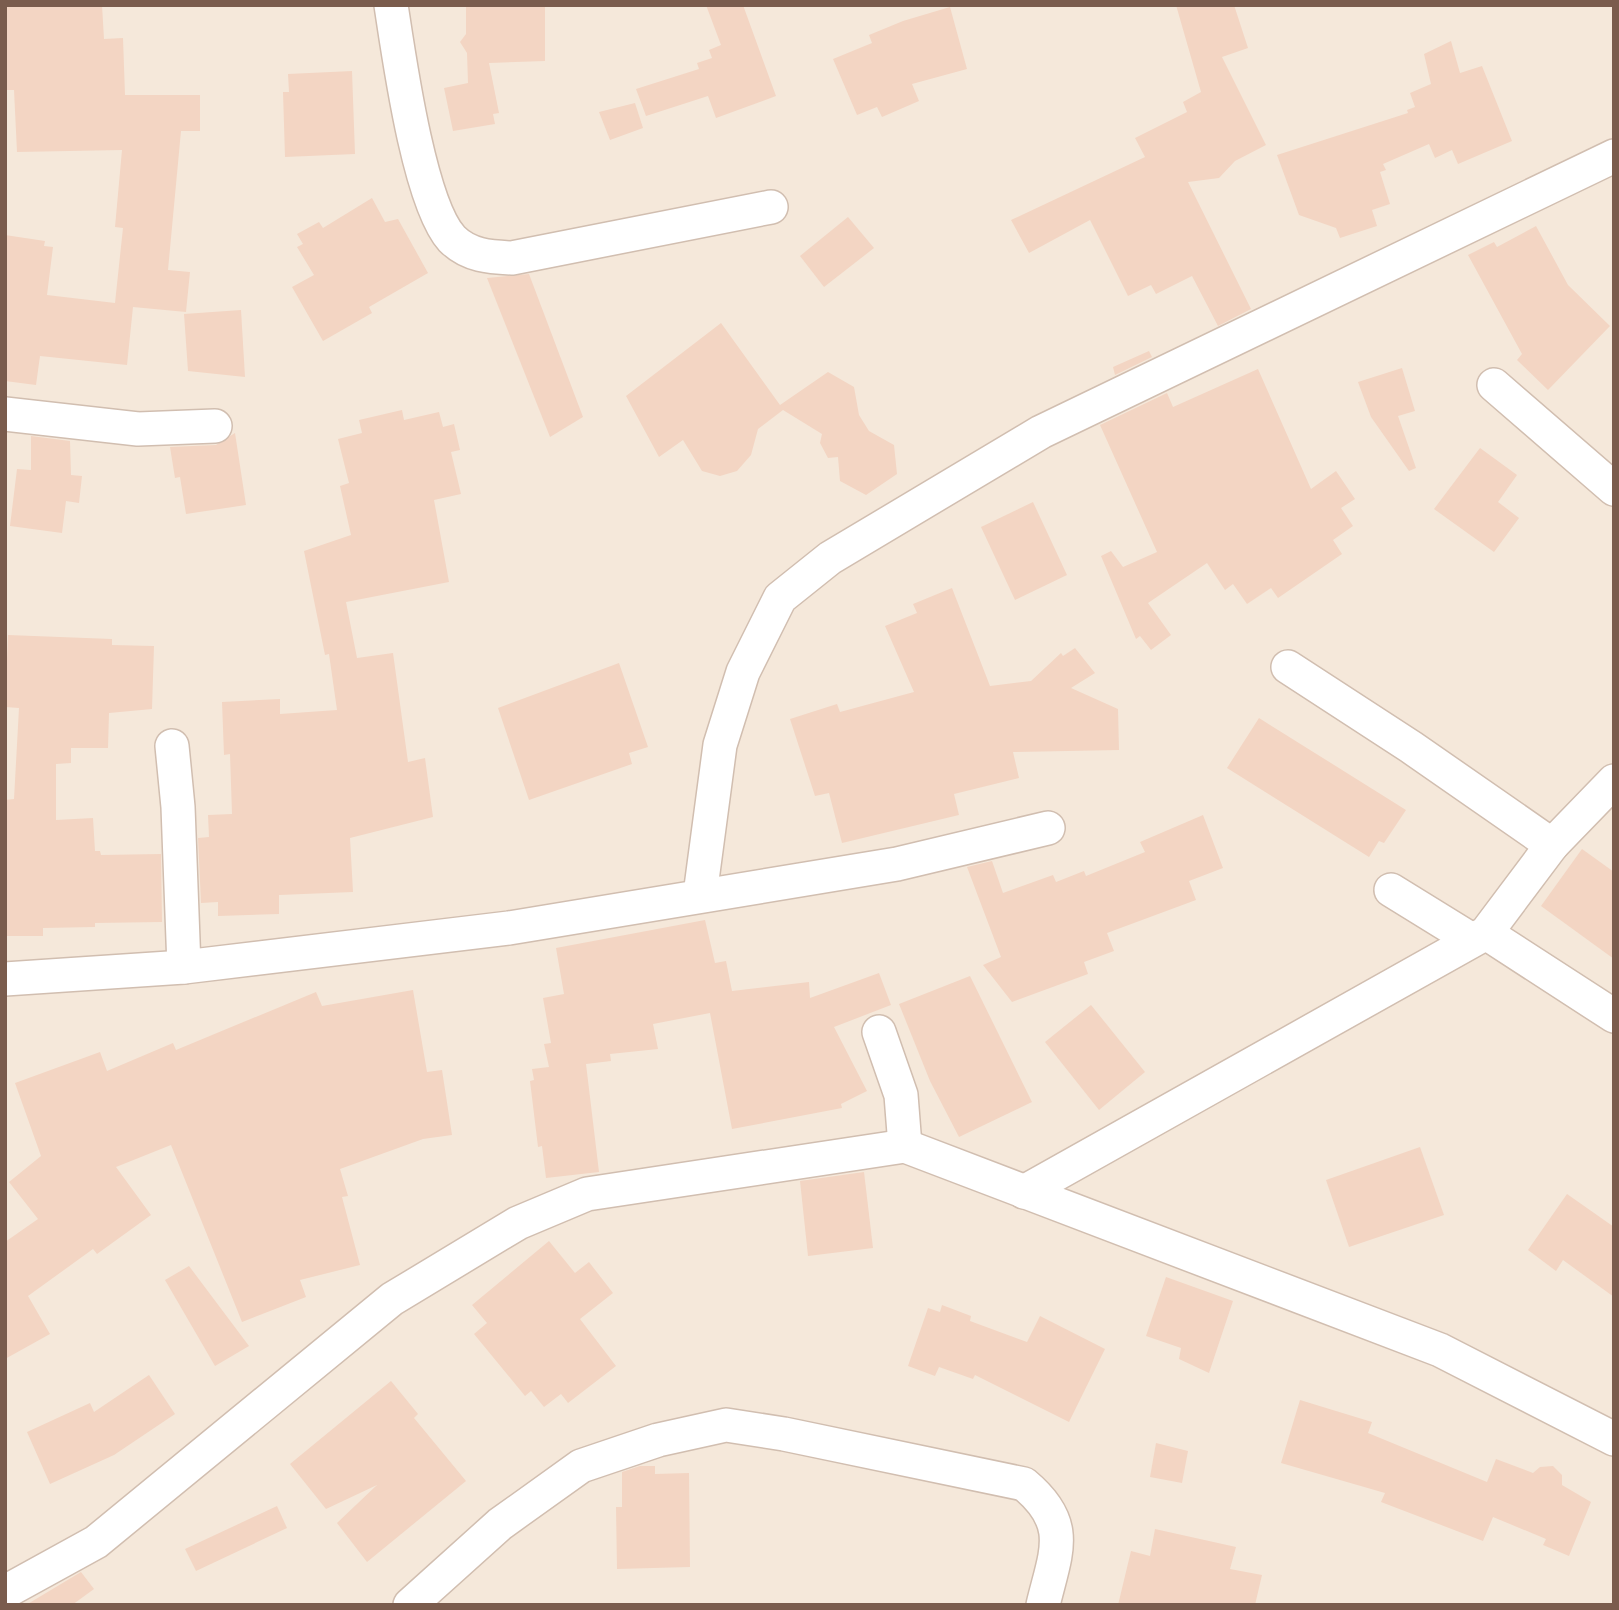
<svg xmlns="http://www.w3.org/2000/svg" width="1619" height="1610" font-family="'Alegreya Sans',sans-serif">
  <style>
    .residential { fill: #f5e8da }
    .building { fill: #f3d5c3 }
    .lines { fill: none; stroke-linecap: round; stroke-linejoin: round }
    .minor-casing { stroke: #d1beb0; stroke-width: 36 }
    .minor { stroke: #fff; stroke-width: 33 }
  </style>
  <rect width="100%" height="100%" fill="#fdf6ec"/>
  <rect class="residential" x="5" y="5" width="1609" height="1600"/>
  <g class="building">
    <path d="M5 5H102L104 39 123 38 125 95H200V131H181L168 270 190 272 186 312 133 307 127 365 40 356 36 385 5 381V235L45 241 44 246 53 247 47 295 115 303 123 228 115 227 122 150 17 152 14 90H5Z"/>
    <path d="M466 5H545V61L489 63 499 113 493 114 495 124 453 131 444 88 468 83 467 53 460 42 466 34Z"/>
    <path d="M706 5H743L776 96 716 118 708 96 646 116 636 89 699 69 697 63 712 58 709 50 721 45Z"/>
    <path d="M1176 5H1234L1248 48 1222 57 1266 145 1235 161 1219 178 1188 182 1251 309 1218 326 1192 276 1156 294 1151 285 1128 296 1090 220 1029 253 1011 220 1145 157 1135 138 1187 112 1183 102 1201 92Z"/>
    <path d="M950 7 967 69 912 84 919 101 882 117 877 107 857 115 833 59 872 43 869 35 903 21Z"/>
    <path d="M1451 41 1460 73 1482 66 1512 141 1458 164 1452 150 1435 158 1429 144 1383 164 1386 170 1380 172 1390 204 1372 210 1377 226 1340 238 1336 228 1299 215 1277 155 1408 113 1407 110 1415 107 1410 93 1431 84 1424 54Z"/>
    <path d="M352 71 355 154 285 157 283 92H289L288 74Z"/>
    <path d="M635 103 643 128 610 140 599 112Z"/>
    <path d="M372 198 385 222 398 219 428 273 369 307 372 313 323 341 292 287 314 275 297 247 303 244 297 234 319 222 323 228Z"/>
    <path d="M848 217 874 248 824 287 800 256Z"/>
    <path d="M1536 226 1568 285 1610 326 1548 390 1517 360 1522 354 1468 255 1494 242 1497 247Z"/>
    <path d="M529 274 583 417 550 437 487 278Z"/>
    <path d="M241 310 245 377 188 371 184 314Z"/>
    <path d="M721 323 780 405 828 372 854 387 859 415 869 431 894 445 897 474 866 495 840 481 838 457 828 458 820 443 822 434 783 410 758 429 751 455 737 471 720 476 702 471 683 440 659 457 626 396Z"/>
    <path d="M1149 351 1152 357 1115 375 1113 367Z"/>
    <path d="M1402 368 1415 411 1398 416 1416 468 1409 471 1371 417 1358 382Z"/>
    <path d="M1258 369 1311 489 1336 471 1355 499 1341 508 1353 526 1333 540 1342 554 1278 598 1271 588 1247 604 1233 584 1225 590 1207 563 1148 603 1171 635 1151 650 1140 636 1136 639 1101 556 1111 551 1123 567 1157 552 1100 425 1167 393 1173 407Z"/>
    <path d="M402 410 404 420 439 412 443 427 454 424 460 450 451 452 461 494 434 500 449 582 346 602 357 658 393 653 408 762 425 758 433 817 350 838 353 892 279 895V914L218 916V902L201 903 198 838 209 837 208 815 232 814 230 754 224 755 222 702 280 699V714L337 710 329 654 325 655 304 551 351 535 340 486 349 483 338 439 362 433 359 420Z"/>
    <path d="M235 433 246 505 186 514 180 477 175 478 170 447 216 445Z"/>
    <path d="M31 436 70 441 71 475 82 476 79 503 66 501 62 533 10 526 17 469 31 470Z"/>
    <path d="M1480 448 1517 475 1498 502 1519 518 1494 552 1434 509Z"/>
    <path d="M1033 502 1067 575 1015 600 981 527Z"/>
    <path d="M952 588 990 686 1031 681 1061 653 1063 656 1075 648 1095 673 1071 688 1118 709 1119 750 1013 752 1019 778 954 794 959 815 842 843 829 793 815 796 790 719 837 704 840 712 914 692 885 626 917 613 913 604Z"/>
    <path d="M8 635 112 639V645L154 646 152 709 109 713 108 748H71V763L56 764V820L93 818 95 851H100L101 855 161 854 162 922 95 923V927L43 928V936H5V800L14 799 19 708 5 707Z"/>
    <path d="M619 663 648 747 629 753 632 764 529 800 498 708Z"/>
    <path d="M1259 718 1406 810 1384 843 1379 841 1369 857 1227 768Z"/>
    <path d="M1203 815 1223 868 1189 881 1196 900 1107 933 1114 951 1084 962 1088 974 1012 1002 983 965 1001 957 967 867 992 861 1003 893 1053 875 1056 882 1084 871 1086 876 1145 852 1140 842Z"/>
    <path d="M1582 849 1614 872V959L1541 906Z"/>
    <path d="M705 920 715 963 726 961 732 991 809 982 810 998 879 973 891 1005 834 1027 867 1091 841 1104 842 1108 732 1129 710 1013 653 1024 658 1049 610 1054 611 1061 586 1064 599 1172 546 1178 542 1146 538 1147 530 1081 534 1080 532 1069 549 1067 544 1044 551 1043 543 998 564 994 556 948Z"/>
    <path d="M970 976 1032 1102 959 1137 930 1081 899 1004Z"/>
    <path d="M413 990 427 1072 442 1070 452 1135 423 1139 340 1169 348 1196 342 1197 360 1265 300 1280 306 1297 242 1322 171 1145 116 1167 151 1215 97 1254 93 1249 28 1296 50 1334 5 1359V1242L38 1219 9 1182 41 1156 15 1083 100 1052 107 1071 173 1043 176 1050 316 992 322 1006Z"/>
    <path d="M1091 1005 1145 1072 1099 1110 1045 1042Z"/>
    <path d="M1420 1147 1444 1215 1349 1247 1326 1180Z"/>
    <path d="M864 1172 873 1248 808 1256 800 1181Z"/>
    <path d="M1567 1194 1614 1227V1297L1563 1260 1556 1271 1528 1250Z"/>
    <path d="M549 1241 575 1273 589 1262 613 1293 580 1319 616 1366 568 1403 561 1394 544 1407 531 1391 525 1396 474 1334 487 1323 472 1305Z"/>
    <path d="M189 1266 249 1346 215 1366 165 1280Z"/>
    <path d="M1166 1277 1233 1301 1209 1373 1179 1359 1181 1348 1146 1336Z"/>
    <path d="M942 1305 971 1316 970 1321 1027 1342 1040 1316 1105 1349 1069 1422 975 1375 973 1379 939 1367 935 1376 908 1366 928 1308 940 1312Z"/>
    <path d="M149 1375 175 1414 114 1455 50 1484 27 1432 90 1403 94 1412Z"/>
    <path d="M391 1381 418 1414 414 1418 466 1481 367 1562 337 1523 377 1485 326 1509 290 1464Z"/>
    <path d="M1300 1400 1372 1422 1368 1433 1487 1482 1496 1459 1533 1473 1540 1467 1553 1466 1562 1475V1485L1591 1502 1569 1556 1543 1545 1546 1539 1493 1517 1483 1541 1381 1502 1385 1493 1281 1463Z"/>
    <path d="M1156 1443 1188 1451 1182 1483 1150 1477Z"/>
    <path d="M640 1466H655V1474L689 1473 690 1567 617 1569 616 1507H622V1472Z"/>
    <path d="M277 1506 287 1528 196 1571 185 1549Z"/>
    <path d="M1155 1529 1236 1547 1230 1569 1262 1575 1255 1605H1118L1131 1551 1150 1556Z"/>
    <path d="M81 1572 94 1589 72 1605H26Z"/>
  </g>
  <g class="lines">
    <defs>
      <g id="minor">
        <path d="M391 5C399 57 419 203 452 239 469 256 490 257 512 258L771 207"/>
        <path d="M1494 385 1614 489"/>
        <path d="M5 414 138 429 215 426"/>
        <path d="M1288 667 1411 747 1552 845"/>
        <path d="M172 746 178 807 184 967"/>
        <path d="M1391 890 1472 940"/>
        <path d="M700 895 720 745 743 672 780 598 830 558 1041 432 1614 156"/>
        <path d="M1486 933 1614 1016"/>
        <path d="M5 979 184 967 509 928 897 864 1048 828"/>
        <path d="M879 1032 901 1095 905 1146"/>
        <path d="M1024 1192 1486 933 1552 845 1614 781"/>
        <path d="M5 1592 96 1542 392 1299 518 1223 587 1194 905 1146 1440 1350 1614 1439"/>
        <path d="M410 1605 500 1524 581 1466 658 1440 726 1425 784 1434 1024 1484C1072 1524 1056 1551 1043 1605"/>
      </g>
    </defs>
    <use href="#minor" class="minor-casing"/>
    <use href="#minor" class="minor"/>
  </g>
  <rect width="1619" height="1610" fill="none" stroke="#7a5c4d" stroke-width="14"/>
</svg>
